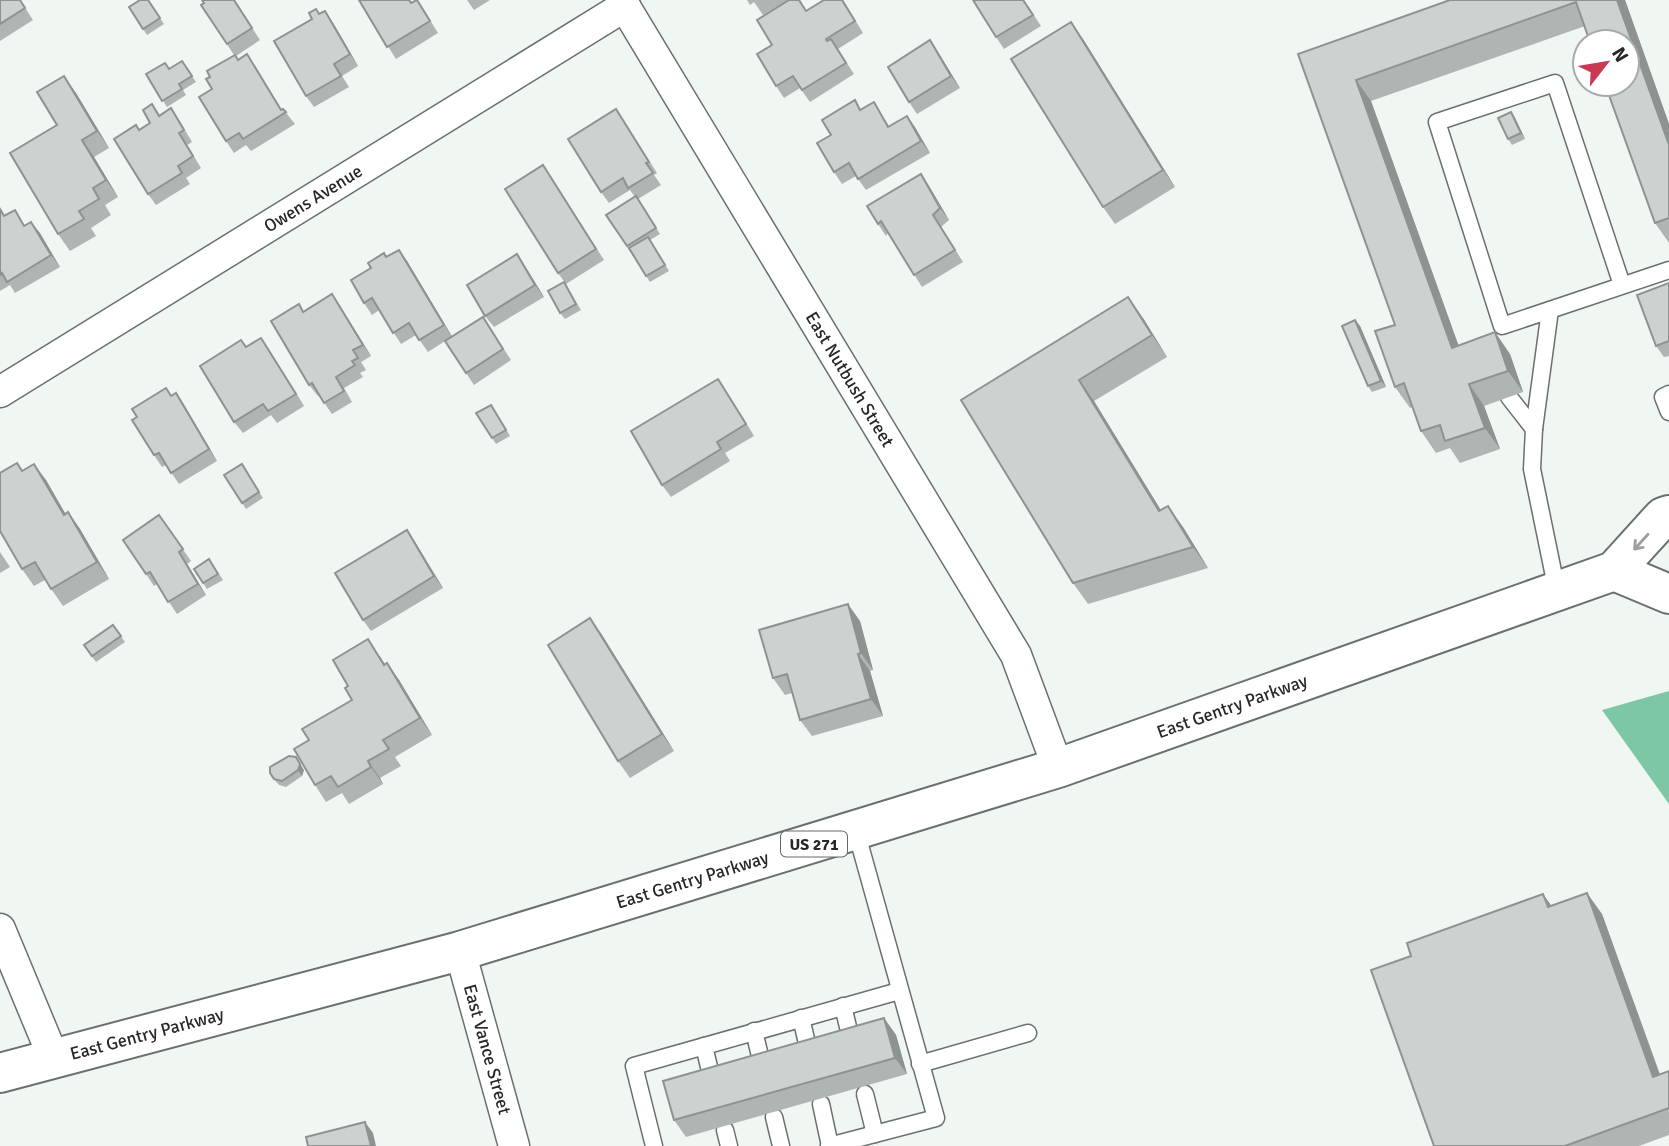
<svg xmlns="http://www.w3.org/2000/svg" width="1669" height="1146" font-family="Signika,sans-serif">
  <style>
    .forest { fill: #7dc6a6 }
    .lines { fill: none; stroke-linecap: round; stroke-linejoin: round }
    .service-casing { stroke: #6a706d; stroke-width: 19 }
    .minor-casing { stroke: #6a706d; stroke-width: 33 }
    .primary-casing { stroke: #6a706d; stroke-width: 42 }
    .service { stroke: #fff; stroke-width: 16 }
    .minor { stroke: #fff; stroke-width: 30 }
    .primary { stroke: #fff; stroke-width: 38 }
    .wall { fill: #afb5b2 }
    .shaded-wall { fill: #8e9391 }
    .building { fill: #cbd2cf; stroke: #8e9391; stroke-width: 2 }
    .oneway { stroke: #9d9e9d }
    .labels { text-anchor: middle; stroke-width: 6; stroke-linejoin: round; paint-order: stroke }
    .shield { fill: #fff; stroke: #666867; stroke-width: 2 }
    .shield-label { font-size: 16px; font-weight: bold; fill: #252826 }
    .street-label { font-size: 18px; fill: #252826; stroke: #fff }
  </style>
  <rect width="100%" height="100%" fill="#f0f7f3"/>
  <path class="forest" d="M1669 691V804L1602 710Z"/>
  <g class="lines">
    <defs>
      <g id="service">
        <path d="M1622 285 1555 83 1437 122 1502 326 1669 270"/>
        <path d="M1550 310 1534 429 1532 469 1557 591"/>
        <path d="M1669 394 1663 397 1669 412"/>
        <path d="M1509 397 1534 429"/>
        <path d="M843 1006 853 1048"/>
        <path d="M801 1018 811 1060"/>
        <path d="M754 1031 764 1073"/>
        <path d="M704 1046 714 1088"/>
        <path d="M920 1064 1028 1033"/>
        <path d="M865 1094 875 1134"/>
        <path d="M821 1104 830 1146"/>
        <path d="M774 1117 781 1146"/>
        <path d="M725 1130 729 1146"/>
        <path d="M654 1146 634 1066 899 991"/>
        <path d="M829 1146 936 1118 856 831"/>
      </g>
      <g id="minor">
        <path id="s1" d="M621 0 1016 655 1058 768"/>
        <path id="s2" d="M0 392 625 6"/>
        <path d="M0 929 54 1059"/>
        <path id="s3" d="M460 951 514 1146"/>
      </g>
      <g id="primary">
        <path d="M1614 571 1669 594"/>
        <path id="s4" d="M0 1073 460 951 1058 768 1614 571 1663 517 1669 515"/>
      </g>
    </defs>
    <use href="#service" class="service-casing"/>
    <use href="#minor" class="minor-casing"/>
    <use href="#primary" class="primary-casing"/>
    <use href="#service" class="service"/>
    <use href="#minor" class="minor"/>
    <use href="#primary" class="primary"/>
  </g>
  <g class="wall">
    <path d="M0 0H20L33 20 0 41Z"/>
    <path d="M148 0 164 24 147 35 129 7Z"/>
    <path d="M234 0 260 40 236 56 238 59 247 54 282 110 283 109 295 124 251 151 246 145 234 153 226 141 212 89 210 77 234 55 201 5Z"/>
    <path d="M359 0H410L412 3 425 12 438 33 396 59Z"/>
    <path d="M467 0H490L474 10Z"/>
    <path d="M747 0H788L763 15 754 2 750 5Z"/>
    <path d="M843 0 863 33 838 49 854 74 810 102 800 88 784 98 776 86 772 45 807 11Z"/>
    <path d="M1024 0 1041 26 1004 49 996 37Z"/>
    <path d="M1450 0H1625L1669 124V243L1655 223 1585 26 1371 101 1458 345 1510 354 1523 392 1484 406 1500 449 1460 463 1450 448 1436 453 1421 431 1412 407 1410 408 1395 387V325L1298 54Z"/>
    <path d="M320 14 333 23 358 66 342 76 349 87 314 107 306 96Z"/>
    <path d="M1083 39 1175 187 1115 224 1103 207Z"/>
    <path d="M930 40 960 88 917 114 909 102Z"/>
    <path d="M182 61 196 82 183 90 186 95 167 107 146 74 169 69Z"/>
    <path d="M76 93 109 148 94 157 118 197 105 205 111 215 91 228 96 236 70 251 58 234Z"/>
    <path d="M874 102 889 126 907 116 930 153 866 190 856 176 842 184 834 172 831 135 861 109Z"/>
    <path d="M152 104 160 115 179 120 192 142 187 145 201 168 186 178 190 184 156 205 148 194 150 123Z"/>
    <path d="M616 109 657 173 654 175 661 185 638 199 660 234 650 240 669 271 650 282 606 215 635 197 630 190 609 203 601 192Z"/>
    <path d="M1511 112 1515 118 1525 139 1512 145 1508 139Z"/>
    <path d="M921 174 929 186 949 220 941 227 963 262 922 287 888 233 886 236 878 224Z"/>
    <path d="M551 177 604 260 566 284 558 273Z"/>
    <path d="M0 209 5 216 25 225 31 222 60 267 15 293 10 285 0 291Z"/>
    <path d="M517 254 544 297 494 327 485 316Z"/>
    <path d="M387 257 407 261 452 336 483 317 511 360 474 385 445 341 428 352 416 335 401 344 379 310 372 315 364 303 371 268Z"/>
    <path d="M1669 283V356L1664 357 1656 346Z"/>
    <path d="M568 288 581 310 565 319 560 313Z"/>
    <path d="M299 304 303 311 340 306 371 356 361 362 366 370 360 373 363 377 344 388 352 402 332 414 319 395 318 396 309 385Z"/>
    <path d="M1143 318 1167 357 1094 401 1161 510 1183 527 1208 568 1088 604 1073 583 961 400Z"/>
    <path d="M1355 320 1360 326 1386 387 1372 392 1368 386Z"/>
    <path d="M246 347 269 350 304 406 277 423 271 415 243 433 234 422Z"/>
    <path d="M718 379 754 436 725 453 730 461 671 497 662 485Z"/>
    <path d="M166 388 172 396 184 405 217 461 179 484 166 465 162 467 154 455 137 417Z"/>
    <path d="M491 405 510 436 496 444 476 413Z"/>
    <path d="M242 464 263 498 246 509 224 475Z"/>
    <path d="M23 471 46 480 65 514 68 512 80 529 109 579 63 606 45 580 34 586 22 569 1 498Z"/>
    <path d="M159 515 191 561 187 564 206 595 177 614 157 584 154 586 123 540Z"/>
    <path d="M407 530 443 588 371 631 363 620Z"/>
    <path d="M0 552 10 567 0 573Z"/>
    <path d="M209 559 223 580 207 589 203 583Z"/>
    <path d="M590 618 602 635 674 751 630 778 618 761Z"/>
    <path d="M860 621 873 670 870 671 883 716 812 736 800 720 792 693 785 695 773 678Z"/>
    <path d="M113 625 125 642 96 662 84 645Z"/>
    <path d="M380 656 385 664 399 680 432 735 395 757 401 766 380 778 383 784 349 804 342 793 326 802 315 785 309 740 352 700 348 686Z"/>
    <path d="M270 767 304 770 302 776 286 787 279 785 274 779 270 773Z"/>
    <path d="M1543 894 1551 906 1602 914 1660 1074 1669 1071V1135L1639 1146H1434L1411 956Z"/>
    <path d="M884 1018 896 1035 907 1074 686 1137 674 1120Z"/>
  </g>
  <g class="shaded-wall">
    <path d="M1617 0H1625L1669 124V145Z"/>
    <path d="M325 11 333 23 358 66 350 54Z"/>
    <path d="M1071 22 1083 39 1175 187 1163 170Z"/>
    <path d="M930 40 938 52 960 88 951 76Z"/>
    <path d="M64 76 76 93 109 148 97 131Z"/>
    <path d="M1356 80 1371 101 1467 369 1452 348Z"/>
    <path d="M1511 112 1515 118 1525 139 1521 133Z"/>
    <path d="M907 116 915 127 930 153 921 141Z"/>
    <path d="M82 140 94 157 118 197 106 180Z"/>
    <path d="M921 174 929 186 949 220 940 208Z"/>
    <path d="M31 222 40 233 60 267 51 255Z"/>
    <path d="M399 250 407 261 452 337 444 325Z"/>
    <path d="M517 254 525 266 544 297 535 285Z"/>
    <path d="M332 294 340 306 371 356 363 345Z"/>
    <path d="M1128 297 1143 318 1167 357 1152 335Z"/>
    <path d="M1355 320 1360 326 1386 387 1381 381Z"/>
    <path d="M1495 332 1510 354 1523 392 1508 371Z"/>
    <path d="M261 338 269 350 304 406 296 394Z"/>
    <path d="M718 379 726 391 754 436 746 424Z"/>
    <path d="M1079 380 1094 401 1174 532 1159 511Z"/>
    <path d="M1469 384 1484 406 1500 449 1485 428Z"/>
    <path d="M176 393 184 405 217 461 209 449Z"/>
    <path d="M34 464 46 480 76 532 64 515Z"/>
    <path d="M1168 506 1183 527 1208 568 1193 547Z"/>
    <path d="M68 512 80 529 109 579 97 562Z"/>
    <path d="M407 530 415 542 443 588 434 576Z"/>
    <path d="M179 552 187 564 206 595 198 584Z"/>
    <path d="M848 604 860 621 873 670 861 653Z"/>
    <path d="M590 618 602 635 674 751 662 734Z"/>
    <path d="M858 654 870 671 883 716 871 699Z"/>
    <path d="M387 663 399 680 432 735 420 718Z"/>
    <path d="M296 757 304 770 302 776 298 770Z"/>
    <path d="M368 761 380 778 383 784 371 767Z"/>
    <path d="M1587 893 1602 914 1668 1098 1653 1077Z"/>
    <path d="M1543 894 1558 915 1548 907Z"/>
    <path d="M884 1018 896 1035 907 1074 895 1058Z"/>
    <path d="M365 1122 373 1133 376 1146H371Z"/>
  </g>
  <g class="building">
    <path d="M0 0H20L25 8 0 24Z"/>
    <path d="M140 0H148L160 18 143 29 129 7Z"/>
    <path d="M202 0H234L252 28 227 44 201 5 204 3Z"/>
    <path d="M359 0H409L411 3 417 0 430 21 387 47Z"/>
    <path d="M789 0H799L806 11 824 0H842L855 21 826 39 827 41 831 39 846 63 802 90 793 76 776 86 757 54 772 45 757 20Z"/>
    <path d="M973 0H1023L1033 15 996 37Z"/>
    <path d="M1450 0H1617L1669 145V218L1655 223 1605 84H1627V42H1590L1576 2 1356 80 1452 348 1495 332 1508 371 1469 384 1485 428 1445 441 1440 425 1421 431 1404 383 1395 387 1375 331 1395 325 1298 54Z"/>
    <path d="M316 9 319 14 325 11 350 54 334 64 341 76 306 96 274 41 312 19 309 13Z"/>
    <path d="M1071 22 1163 170 1103 207 1011 59Z"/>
    <path d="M930 40 951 76 909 102 888 67Z"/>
    <path d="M247 54 281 110 283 109 286 112 243 139 239 133 226 141 199 97 212 89 206 79 210 77 207 71 235 55 238 60Z"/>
    <path d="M182 61 192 76 179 84 182 89 162 101 146 74 165 63 169 69Z"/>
    <path d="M64 76 97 131 82 140 106 180 93 188 99 199 79 211 84 219 58 234 10 153 57 125 37 92Z"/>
    <path d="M855 100 860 110 874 102 888 127 907 116 921 141 858 179 849 163 834 172 817 143 831 135 822 120Z"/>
    <path d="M152 104 159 116 171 108 184 130 179 133 193 156 178 166 182 173 148 194 114 139 136 125 139 130 150 123 143 110Z"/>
    <path d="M616 109 649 162 646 163 653 173 628 188 623 178 601 192 568 139Z"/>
    <path d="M1511 112 1521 133 1508 139 1498 118Z"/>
    <path d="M543 165 596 249 558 273 505 189Z"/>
    <path d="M921 174 940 208 933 215 955 250 914 275 881 221 878 224 867 206Z"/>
    <path d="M636 196 656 228 627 246 606 215Z"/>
    <path d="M0 209 4 216 15 210 24 226 31 222 51 255 7 282 2 273 0 275Z"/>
    <path d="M648 237 665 265 646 276 629 248Z"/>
    <path d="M399 250 444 325 419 340 409 323 393 333 372 298 364 303 351 280 371 268 368 263 384 253 386 257Z"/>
    <path d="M517 254 535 285 485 316 467 285Z"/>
    <path d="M564 282 576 304 560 313 548 291Z"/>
    <path d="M1669 283V341L1656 346 1637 295Z"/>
    <path d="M332 294 363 345 353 350 358 358 352 361 355 365 336 377 344 391 324 403 312 383 309 385 271 321 299 304 303 312Z"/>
    <path d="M1128 297 1152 335 1079 380 1159 511 1168 506 1193 547 1073 583 961 400Z"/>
    <path d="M483 317 503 349 466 373 445 341Z"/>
    <path d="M1355 320 1381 381 1368 386 1342 326Z"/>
    <path d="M261 338 296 394 268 411 263 404 234 422 200 366 241 340 246 347Z"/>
    <path d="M718 379 746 424 717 442 721 449 662 485 631 431Z"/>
    <path d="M166 388 171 396 176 393 209 449 171 473 159 453 154 455 132 420 137 417 132 409Z"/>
    <path d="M491 405 506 430 492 438 476 413Z"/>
    <path d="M17 463 22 471 34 464 64 515 68 512 97 562 51 589 35 562 22 569 0 531V473Z"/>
    <path d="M242 464 259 492 242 503 224 475Z"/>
    <path d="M159 515 183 549 179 552 198 584 168 602 150 572 146 574 123 540Z"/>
    <path d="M407 530 434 576 363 620 335 573Z"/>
    <path d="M209 559 218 574 203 583 194 569Z"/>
    <path d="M848 604 861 653 858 654 871 699 800 720 787 674 773 678 759 630Z"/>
    <path d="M590 618 662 734 618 761 548 645Z"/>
    <path d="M113 625 121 636 92 656 84 645Z"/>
    <path d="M368 639 384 665 387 663 420 718 383 740 389 749 368 761 371 767 338 787 331 776 315 785 294 749 309 740 302 729 352 700 345 688 348 686 333 660Z"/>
    <path d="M289 756 296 757 300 764 298 770 282 781 274 779 270 773V767Z"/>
    <path d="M1587 893 1653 1077 1669 1071V1108L1565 1146H1434L1371 970 1411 956 1407 943 1543 894 1548 907Z"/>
    <path d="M884 1018 895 1058 674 1120 663 1081Z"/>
    <path d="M365 1122 371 1146H308L306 1137Z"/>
  </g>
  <defs><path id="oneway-shaft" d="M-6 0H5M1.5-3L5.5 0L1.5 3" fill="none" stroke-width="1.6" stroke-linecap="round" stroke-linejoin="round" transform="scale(1.75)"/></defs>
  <use class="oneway" href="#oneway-shaft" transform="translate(1641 542) rotate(132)"/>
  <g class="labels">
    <rect class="shield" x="781" y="831.5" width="66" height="25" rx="5"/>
    <g class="shield-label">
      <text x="814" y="850">US 271</text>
    </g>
    <g class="street-label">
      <text dy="6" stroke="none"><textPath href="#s2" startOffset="368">Owens Avenue</textPath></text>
      <text dy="6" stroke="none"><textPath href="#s1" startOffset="443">East Nutbush Street</textPath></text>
      <text dy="6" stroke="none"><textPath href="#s4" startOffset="1286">East Gentry Parkway</textPath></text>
      <text dy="6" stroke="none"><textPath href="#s4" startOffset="719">East Gentry Parkway</textPath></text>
      <text dy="6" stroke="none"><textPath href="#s4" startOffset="152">East Gentry Parkway</textPath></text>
      <text dy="6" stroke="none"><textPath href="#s3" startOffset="102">East Vance Street</textPath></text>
    </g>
  </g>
  <g transform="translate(1606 63) rotate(59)"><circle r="33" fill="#ffffff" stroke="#a8a9a8" stroke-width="2"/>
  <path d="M0-5L12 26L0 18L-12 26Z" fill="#c93953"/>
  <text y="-10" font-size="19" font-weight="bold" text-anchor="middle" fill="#252826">N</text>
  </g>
</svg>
